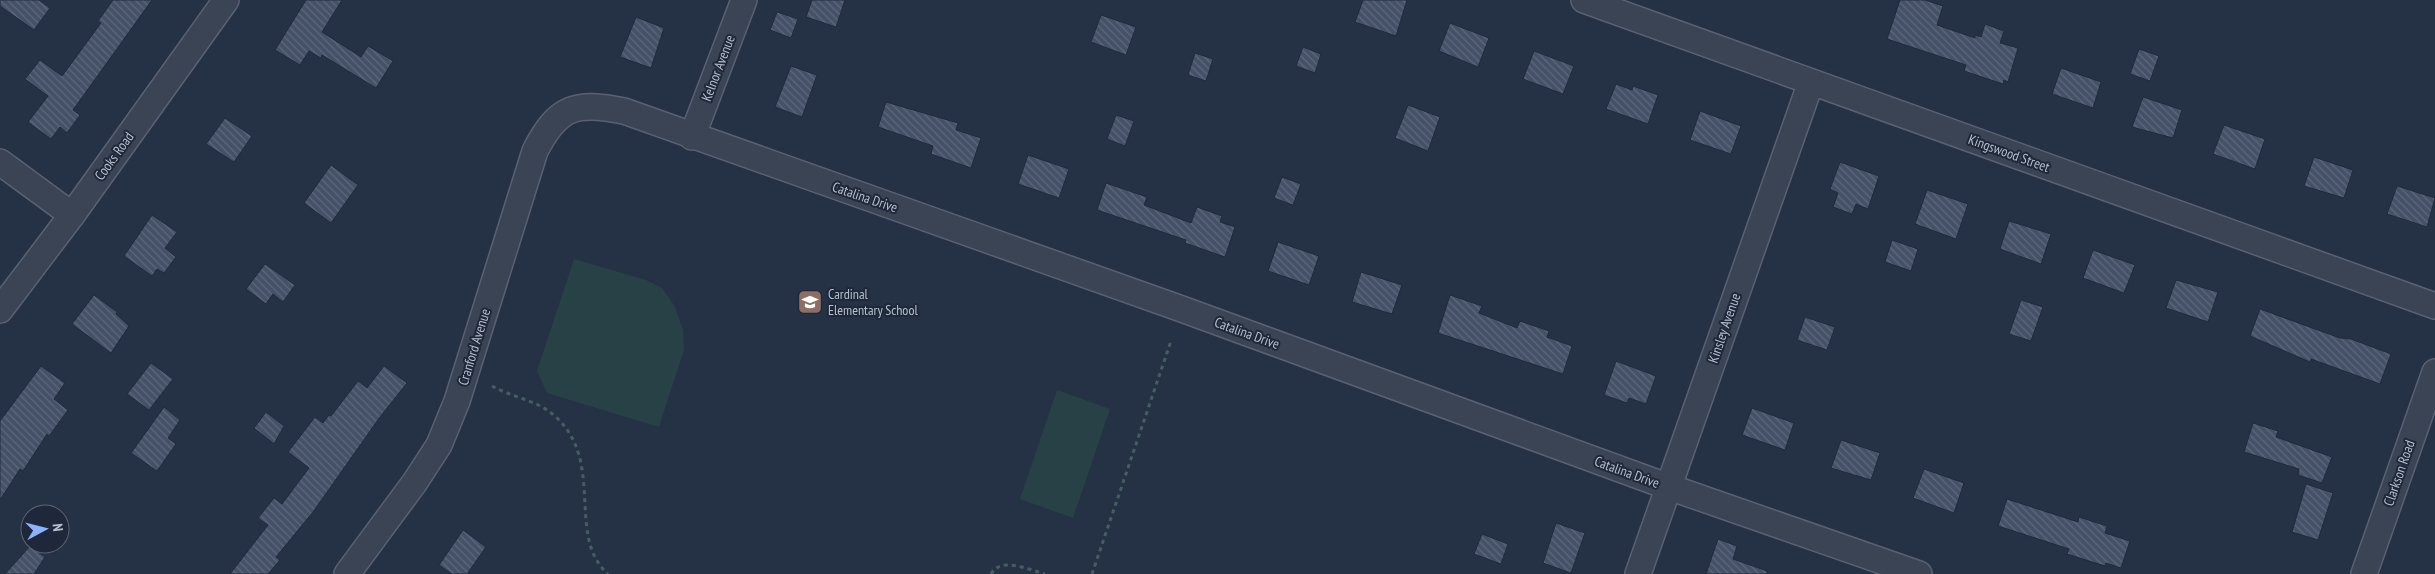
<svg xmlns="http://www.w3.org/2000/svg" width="2435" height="574" font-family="'PT Sans Narrow',sans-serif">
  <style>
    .grass { fill: #284146 }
    .building { fill: url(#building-back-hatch); stroke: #212a3c }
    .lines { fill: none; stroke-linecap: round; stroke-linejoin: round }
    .minor-casing { stroke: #596172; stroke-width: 28 }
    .path { stroke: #465e62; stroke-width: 3; stroke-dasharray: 4 4; stroke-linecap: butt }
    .minor { stroke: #3a4454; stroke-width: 25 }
    .labels { text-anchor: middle; stroke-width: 4; stroke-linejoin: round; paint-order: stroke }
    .street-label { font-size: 14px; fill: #b8bfce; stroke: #1f283a }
    .poi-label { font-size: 14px; fill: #b8bfce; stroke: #1f283a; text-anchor: start }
  </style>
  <defs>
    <pattern id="building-back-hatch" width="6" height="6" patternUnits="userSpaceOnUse" patternTransform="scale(1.25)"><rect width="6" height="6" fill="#445167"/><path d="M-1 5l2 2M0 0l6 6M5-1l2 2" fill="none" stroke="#5d687c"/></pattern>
  </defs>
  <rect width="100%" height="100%" fill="#253145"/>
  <g class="grass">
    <path d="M574 259 646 280 662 288 674 305 683 330 684 350 659 427 547 393 537 371Z"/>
    <path d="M1057 390 1110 409 1073 518 1020 499Z"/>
  </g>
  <g class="building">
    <path d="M0 0H39L50 8 34 30 0 6Z"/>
    <path d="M113 0H152L73 110 80 115 67 133 60 127 51 139 28 122 48 96 25 79 40 60 62 76 101 23 98 21Z"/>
    <path d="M306 0H342L322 32 361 57 368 46 393 61 376 88 322 55 321 58 309 51 300 65 275 50Z"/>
    <path d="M812 0H845L836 27 806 17Z"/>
    <path d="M1363 0H1407L1396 36 1355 22Z"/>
    <path d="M1900 0H1925L1943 6 1937 25 1975 38V35L1981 37 1985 24 2004 31 2000 43 2018 48 2008 82 2004 80 2003 84 1964 71 1966 65 1887 39Z"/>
    <path d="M777 12 798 19 791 38 770 30Z"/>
    <path d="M1101 15 1136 27 1126 55 1091 42Z"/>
    <path d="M636 17 664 28 651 68 620 57Z"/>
    <path d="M1450 23 1489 38 1478 67 1439 51Z"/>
    <path d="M1303 47 1321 54 1315 73 1296 66Z"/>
    <path d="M2139 49 2159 56 2150 81 2130 74Z"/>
    <path d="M1534 51 1574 66 1563 94 1523 79Z"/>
    <path d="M1195 53 1213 59 1206 81 1188 75Z"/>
    <path d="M791 66 817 75 802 117 775 107Z"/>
    <path d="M2061 68 2101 82 2093 108 2052 94Z"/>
    <path d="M1616 84 1632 90 1633 86 1658 95 1648 124 1606 109Z"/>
    <path d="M2143 97 2182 110 2173 138 2132 127Z"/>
    <path d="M886 102 958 123 956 130 981 138 971 168 931 154 933 146 878 127Z"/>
    <path d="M1408 105 1440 117 1428 151 1395 138Z"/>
    <path d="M1700 111 1741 126 1731 154 1690 140Z"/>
    <path d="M1116 115 1134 121 1125 146 1107 139Z"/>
    <path d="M225 118 252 136 234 162 206 144Z"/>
    <path d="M2224 125 2265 139 2255 169 2213 154Z"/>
    <path d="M1028 155 1069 169 1059 198 1018 184Z"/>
    <path d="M2314 157 2353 170 2344 198 2304 186Z"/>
    <path d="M1840 162 1879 176 1868 209 1856 204 1852 214 1833 207 1838 193 1830 189Z"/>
    <path d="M331 165 358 185 331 223 304 203Z"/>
    <path d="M1282 177 1301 184 1293 205 1274 198Z"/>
    <path d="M1106 183 1147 197 1144 205 1191 223 1197 207 1222 216 1220 222 1235 227 1225 257 1185 243 1186 240 1097 210Z"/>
    <path d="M2397 186 2435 198 2427 227 2387 214Z"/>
    <path d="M1927 190 1968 204 1956 239 1915 224Z"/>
    <path d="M152 215 177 232 165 248 176 257 164 273 157 269 152 276 124 256Z"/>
    <path d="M2009 221 2051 234 2041 264 2000 249Z"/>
    <path d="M1892 240 1918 249 1911 271 1885 262Z"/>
    <path d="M1278 242 1319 256 1309 285 1268 271Z"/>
    <path d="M2093 250 2135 265 2124 293 2083 278Z"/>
    <path d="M265 264 295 285 283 302 273 294 266 304 246 289Z"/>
    <path d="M1361 272 1402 285 1392 314 1352 302Z"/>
    <path d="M2176 280 2218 292 2208 322 2166 308Z"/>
    <path d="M94 295 117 312 116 314 129 326 111 353 72 324Z"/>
    <path d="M1450 295 1482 306 1479 313 1517 328 1520 321 1549 331 1547 337 1572 346 1563 374 1438 333Z"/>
    <path d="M2021 300 2043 307 2031 341 2009 334Z"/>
    <path d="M2260 309 2340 338 2351 339 2391 354 2380 384 2311 359 2310 362 2250 336Z"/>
    <path d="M1805 317 1835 327 1827 350 1797 340Z"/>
    <path d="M1616 361 1656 376 1646 404 1629 398 1627 403 1604 395Z"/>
    <path d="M151 363 173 379 149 410 127 394Z"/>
    <path d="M41 366 65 383 54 399 68 410 49 436 47 434 23 471 20 469 0 500V421Z"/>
    <path d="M384 366 407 383 380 417 313 512 276 557 280 560 268 574H230L268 525 258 518 274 498 282 504 309 468 288 452 315 417 323 423 329 415 331 416 358 381 367 388Z"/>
    <path d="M164 407 180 420 168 438 176 444 157 471 131 453Z"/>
    <path d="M1752 408 1794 423 1785 450 1742 435Z"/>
    <path d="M266 412 284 426 274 444 254 428Z"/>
    <path d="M2253 423 2278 431 2276 437 2332 457 2322 483 2298 475 2299 469 2244 452Z"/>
    <path d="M1841 440 1880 453 1871 480 1831 468Z"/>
    <path d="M1924 469 1964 483 1954 513 1913 498Z"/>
    <path d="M2306 484 2333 493 2318 540 2292 532Z"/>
    <path d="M2007 499 2078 522 2079 517 2107 526 2105 533 2130 541 2121 568 2106 563 2105 566 2067 554 2069 549 1998 526Z"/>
    <path d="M1556 523 1585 533 1571 573 1543 563Z"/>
    <path d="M463 530 486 547 467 574H452L439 565Z"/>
    <path d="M1482 534 1508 544 1501 564 1474 554Z"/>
    <path d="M1718 539 1737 546 1733 559 1767 571V574H1706Z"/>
    <path d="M30 546 45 557 34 574H5Z"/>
  </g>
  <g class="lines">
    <defs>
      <g id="minor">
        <path d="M1584 0 2435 306"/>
        <path d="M692 137 744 0"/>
        <path d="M0 162 72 215"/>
        <path d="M0 310 72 215 226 0"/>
        <path d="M347 574 415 482 439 445 457 401 535 151C558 106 576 101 624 111L1179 308 1669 487 1919 574"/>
        <path d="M1638 574 1811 82"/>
        <path d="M2364 574 2435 372"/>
      </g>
    </defs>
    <use href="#minor" class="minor-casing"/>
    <g class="path">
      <path d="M492 386C513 398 539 400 557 418 605 464 566 537 608 574"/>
      <path d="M991 574C1001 556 1029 570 1045 574"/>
      <path d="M1092 574 1171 341"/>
    </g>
    <use href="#minor" class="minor"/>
  </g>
  <defs>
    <symbol id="school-square" viewBox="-11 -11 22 22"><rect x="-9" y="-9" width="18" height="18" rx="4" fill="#8d6e63" stroke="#1f283a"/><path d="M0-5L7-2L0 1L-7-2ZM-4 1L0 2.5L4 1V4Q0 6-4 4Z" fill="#fff"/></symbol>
  </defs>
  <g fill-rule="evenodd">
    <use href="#school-square" x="796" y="288" width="28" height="28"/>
  </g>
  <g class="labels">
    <g class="street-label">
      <text transform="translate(718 68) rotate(-69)" y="5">Kelnor Avenue</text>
      <text transform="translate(2009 153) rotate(20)" y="5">Kingswood Street</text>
      <text transform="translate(114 156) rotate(-54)" y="5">Cooks Road</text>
      <text transform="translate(865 197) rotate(19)" y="5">Catalina Drive</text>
      <text transform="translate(1724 328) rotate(-71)" y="5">Kinsley Avenue</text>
      <text transform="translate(1247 333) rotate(20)" y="5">Catalina Drive</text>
      <text transform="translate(474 347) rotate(-73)" y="5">Cranford Avenue</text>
      <text transform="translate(1627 472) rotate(20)" y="5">Catalina Drive</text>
      <text transform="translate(2399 473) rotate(-71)" y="5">Clarkson Road</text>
    </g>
    <g class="poi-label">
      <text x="828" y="299">Cardinal<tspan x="828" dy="16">Elementary School</tspan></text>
    </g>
  </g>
  <g transform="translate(45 529) rotate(83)"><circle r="24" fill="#1f283a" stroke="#5c6475"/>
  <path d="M0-4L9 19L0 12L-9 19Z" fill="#8cb2fe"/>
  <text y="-8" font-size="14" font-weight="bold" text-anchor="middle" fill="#b8bfce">N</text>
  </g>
</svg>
